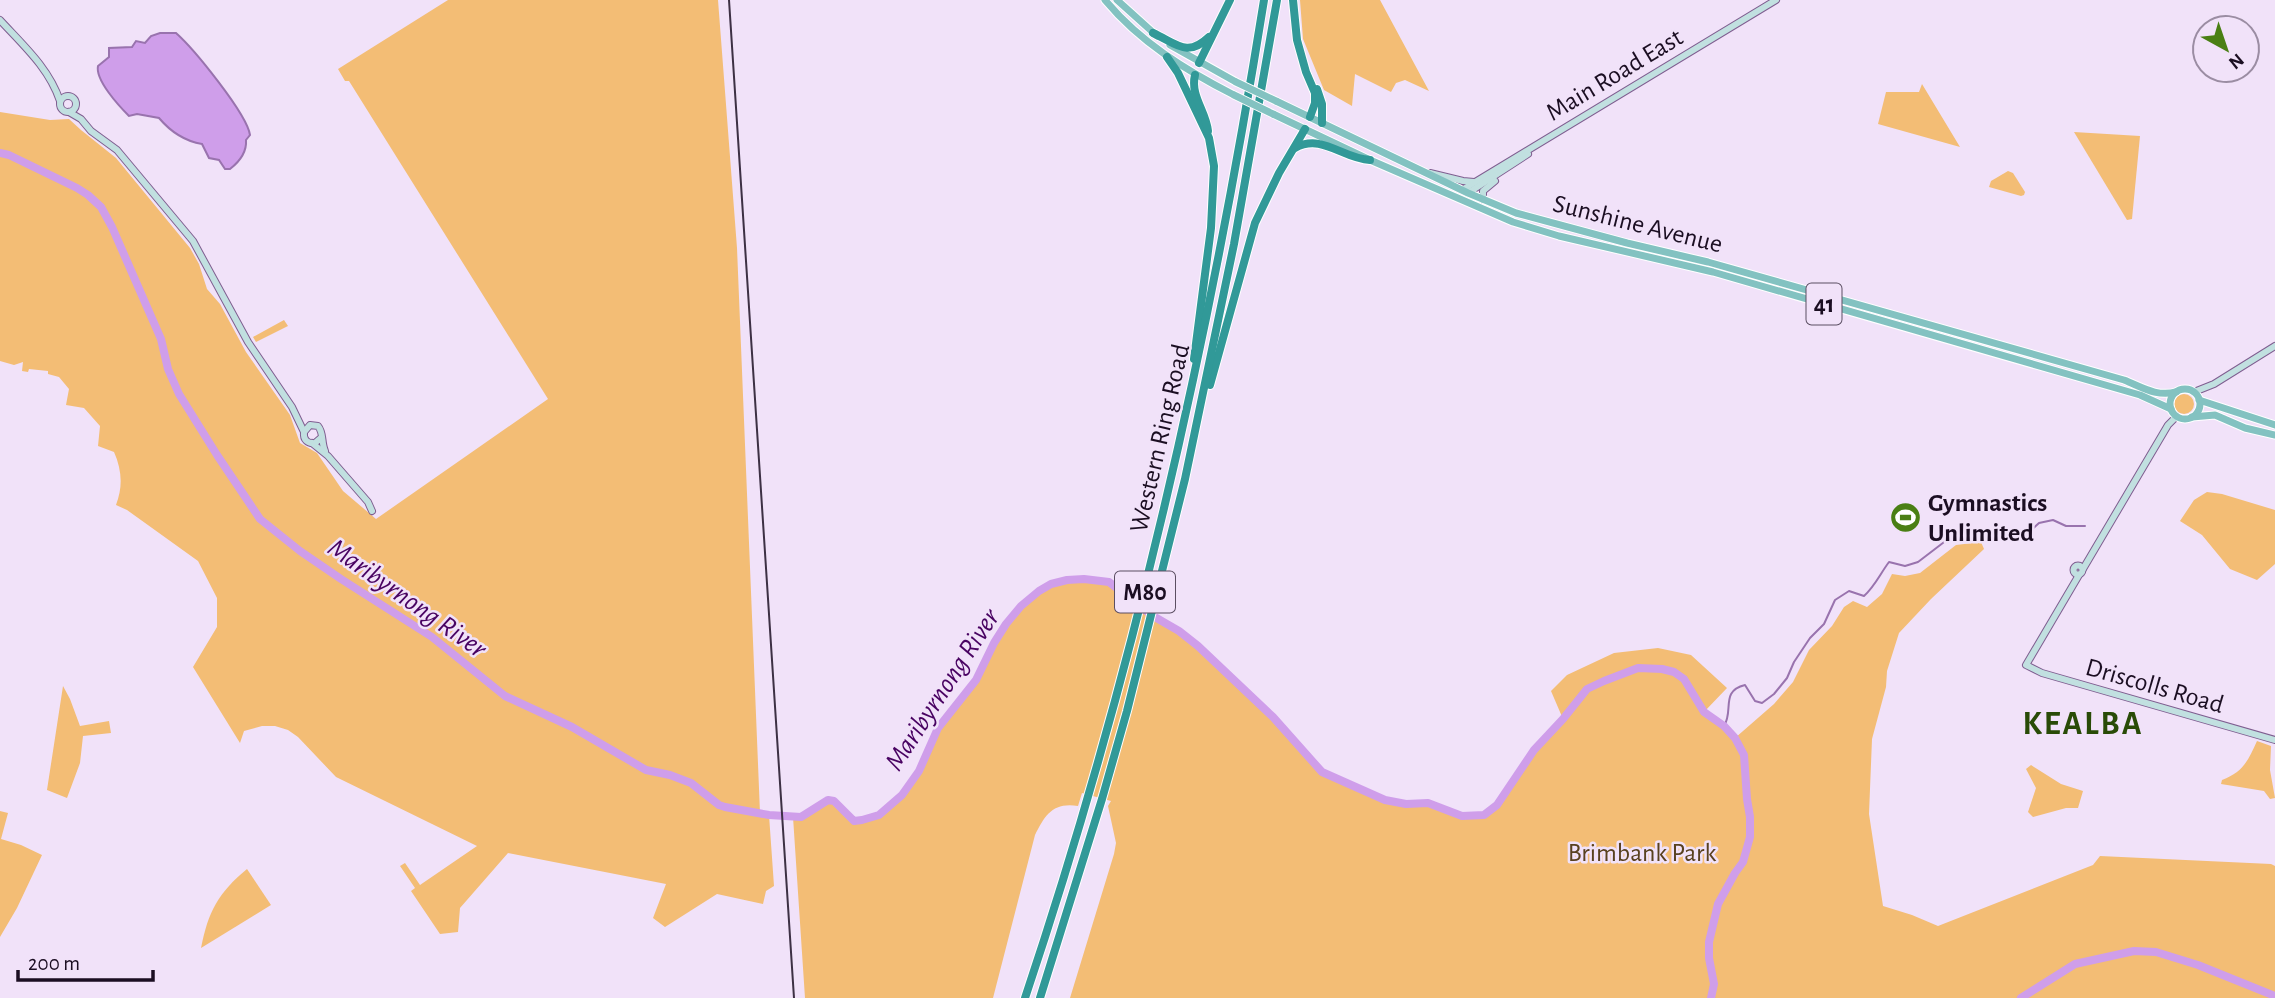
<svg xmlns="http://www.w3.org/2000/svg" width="2275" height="998" font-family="'Alegreya Sans',sans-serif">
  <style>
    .green { fill: #f3bd75 }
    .water { fill: #cf9eea; stroke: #9973ae; stroke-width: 2 }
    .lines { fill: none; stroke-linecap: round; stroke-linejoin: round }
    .stream { stroke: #9973ae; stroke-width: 2 }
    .river { stroke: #cf9eea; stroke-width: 8 }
    .secondary-casing { stroke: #7f5e90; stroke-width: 8 }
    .primary-casing { stroke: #fff; stroke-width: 9 }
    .highway-casing { stroke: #fff; stroke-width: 10 }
    .secondary { stroke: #c1e0e0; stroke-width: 6 }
    .primary { stroke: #83c2c1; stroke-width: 7 }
    .highway { stroke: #319998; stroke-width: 8 }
    .rail { stroke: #3d3044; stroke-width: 2 }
    .primary-bridge-casing { stroke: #fff; stroke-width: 9; stroke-linecap: butt }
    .primary-bridge { stroke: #83c2c1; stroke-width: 7 }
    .labels { text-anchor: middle; stroke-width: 5; stroke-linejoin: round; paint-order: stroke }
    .shield { fill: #f1e2f9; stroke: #5b4e62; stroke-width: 2 }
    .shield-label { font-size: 24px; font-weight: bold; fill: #1b0e22 }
    .street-label { font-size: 26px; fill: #1b0e22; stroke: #f1e2f9 }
    .poi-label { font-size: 26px; font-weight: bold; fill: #1b0e22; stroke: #f1e2f9; text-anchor: start }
    .park-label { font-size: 26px; fill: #59411f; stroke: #f1e2f9 }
    .water-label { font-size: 28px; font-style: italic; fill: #490362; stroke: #f1e2f9 }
    .district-label { font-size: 33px; font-weight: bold; letter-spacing: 2px; fill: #294b07; stroke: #f1e2f9 }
  </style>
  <rect width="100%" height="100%" fill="#f1e2f9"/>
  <g class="green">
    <path d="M448 0H718L737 248 760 813 769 815 774 886 766 891 763 904 717 894 665 927 653 918 666 884 508 853 460 908 458 932 440 934 411 891 415 888 400 866 405 863 420 885 477 846 336 777 298 737 288 730 275 726H262L244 731 240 743 193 667 217 627V598L198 561 127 510 116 505C123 487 122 470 114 452L98 446 100 426 84 408 66 405 69 389 59 377 48 374V371L29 369 28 372 22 371 23 362 14 365 0 361V112L50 120 69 119 81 130 116 158 190 248 199 264 207 289 220 304 246 352 290 415 300 443 317 453 343 491 376 519 548 399 349 81H345L338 69Z"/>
    <path d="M1300 0H1380L1429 91 1405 80 1396 83 1391 92 1355 74 1352 106 1324 90 1303 39Z"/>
    <path d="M1922 84 1960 147 1878 124 1886 92H1919Z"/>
    <path d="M2074 132 2140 136 2132 219 2127 220Z"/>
    <path d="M2008 171 2013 173 2025 192 2024 195 2021 196 1989 187 1991 181Z"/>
    <path d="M284 320 288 326 256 342 253 337Z"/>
    <circle cx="2184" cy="404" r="10"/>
    <path d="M2207 492 2222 494 2275 510V564L2257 580 2230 569 2202 535 2180 521 2194 500Z"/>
    <path d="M1981 542 1984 549 1931 599 1899 633 1887 671 1886 687 1872 739 1869 814 1883 906 1912 915 1938 926 2093 865 2100 856 2271 864 2275 866V998H1070L1114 854 1116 843 1108 806 1111 801 1082 793 1078 806C1053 802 1045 815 1035 835L993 998H805L793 817C805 816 825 797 834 801 841 804 847 815 854 821 882 819 906 796 918 772 926 758 929 742 937 728 948 710 965 696 977 678 984 666 988 653 995 641 1018 602 1054 570 1102 580 1116 583 1140 607 1153 616 1162 622 1172 627 1181 633 1213 656 1247 689 1274 719 1289 734 1306 762 1324 773 1345 785 1373 800 1397 803 1408 804 1419 801 1429 804 1454 809 1475 828 1497 805L1534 750 1563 719 1551 691 1567 675 1614 653 1658 648 1691 655 1727 688 1704 712 1724 726 1735 738 1774 704 1793 682 1809 650 1832 626 1844 607 1853 601 1867 607 1882 594 1892 574 1905 576 1920 573 1956 545Z"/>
    <path d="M63 686 70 699 80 726 109 721 111 733 83 736 80 763 67 798 47 790Z"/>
    <path d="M2257 741 2271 746 2270 770 2275 798 2270 799 2264 791 2221 784 2222 780C2243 772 2248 761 2257 741Z"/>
    <path d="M2031 765 2061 784 2083 791 2078 808H2066L2033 817 2028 812 2036 788 2026 769Z"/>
    <path d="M0 811 8 813 1 839 21 845 42 855 17 908 0 937Z"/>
    <path d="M247 869 271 905 201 948C208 912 218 893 247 869Z"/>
  </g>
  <path class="water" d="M160 33H176C194 49 247 114 250 135L246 140C247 153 239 162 230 169H225L219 160 209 158 202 144C184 141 170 131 159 118L137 114 129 116C119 106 95 80 98 66L109 57V48L132 47 136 41 145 43 151 36Z"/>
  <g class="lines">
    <path class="stream" d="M1724 726C1734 711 1720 691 1745 685L1755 701 1762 703 1774 694 1787 678 1794 662 1810 638 1824 624 1835 600 1849 591 1864 596C1875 586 1880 574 1889 562L1905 566 1918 562 1952 536H1987L2017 530 2029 532 2039 523 2053 520 2066 526H2085"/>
    <g class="river">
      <path d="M0 153 9 155 77 188 88 195 101 207 112 227 161 339 168 369 179 394 217 455 260 519 300 551 341 579 432 637 505 696 572 727 646 770 670 775 691 783 719 805 725 807 769 815 801 817 828 800 834 801 854 821 862 820 879 815 902 795 919 771 938 728 976 680 994 643 1006 624 1021 606 1039 591 1051 584 1067 580 1084 579 1109 582 1153 616 1179 631 1198 646 1273 717 1322 772 1385 800 1406 804 1428 803 1462 816 1484 815 1497 805 1534 750 1563 719 1587 689 1604 681 1638 668 1662 669 1674 672 1684 679 1704 712 1724 726 1735 738 1744 755 1747 799 1750 817V837L1743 862 1735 873 1718 904 1709 942V958L1714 984 1711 998"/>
      <path d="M2021 998 2075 964 2134 951 2156 952 2198 965 2275 996"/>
    </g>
    <defs>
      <g id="secondary">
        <path d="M0 20C23 45 49 68 60 101"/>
        <circle cx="68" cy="104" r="8"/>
        <path d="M69 112 81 119 91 131 117 150 193 241 248 342 292 407 304 432"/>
        <path d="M1430 173 1463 181 1474 182"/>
        <path d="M1462 190 1776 0"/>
        <path d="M1468 193 1528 154"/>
        <path d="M1483 200V191L1495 181"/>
        <path d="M2194 392 2214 384 2275 346"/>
        <path d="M322 437 315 443C308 444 303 440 304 432L310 425 318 426C324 433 321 442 325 451"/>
        <path d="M312 443 328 456 368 502 372 511"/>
        <circle cx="2078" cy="570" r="4.5"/>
        <path d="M2083 569 2168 425 2177 416"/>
        <path d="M2079 575 2026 665 2042 673 2275 740"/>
      </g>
      <g id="primary">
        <path d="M1105 0C1140 42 1185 70 1234 95"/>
        <path d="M1117 0 1157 36"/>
        <path d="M1170 45 1236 82"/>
        <path d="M1276 101 1468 193 1516 213 1627 243 1708 262 2124 380C2142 387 2156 397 2176 392"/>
        <path d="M1273 114 1370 160 1513 222 1559 236 1713 272 2140 395 2171 409"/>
        <circle cx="2185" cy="404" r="15"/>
        <path d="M2199 400 2275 425"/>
        <path d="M2192 417 2215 415 2245 428 2275 435"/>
      </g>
      <g id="highway">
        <path d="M1293 0 1297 40 1306 72 1315 93V103L1310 117"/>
        <path d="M1153 33C1177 44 1187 58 1209 37"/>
        <path d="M1167 57 1178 73 1209 138 1214 166 1211 228 1194 359"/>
        <path d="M1199 63 1230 0"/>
        <path d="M1195 75C1190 96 1206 111 1208 131"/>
        <path d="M1317 89 1322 104V123"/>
        <path d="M1295 148C1322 133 1343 159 1370 160"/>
        <path d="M1210 385 1255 223 1279 173 1305 129"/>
        <path d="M1025 998C1134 673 1210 338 1264 0"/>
        <path d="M1040 998 1102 799 1127 711 1185 479 1234 244 1277 0"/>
      </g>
    </defs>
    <use href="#secondary" class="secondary-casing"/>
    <use href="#primary" class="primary-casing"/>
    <use href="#highway" class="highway-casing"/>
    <use href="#secondary" class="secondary"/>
    <use href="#primary" class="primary"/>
    <use href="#highway" class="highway"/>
    <path class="rail" d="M729 0 794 998"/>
    <defs>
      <g id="primary-bridge">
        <path d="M1236 82 1276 101"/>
        <path d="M1234 95 1273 114"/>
      </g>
    </defs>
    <use href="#primary-bridge" class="primary-bridge-casing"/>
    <use href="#primary-bridge" class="primary-bridge"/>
  </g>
  <defs>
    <symbol id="stadium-disc" viewBox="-11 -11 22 22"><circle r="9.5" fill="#4a7f14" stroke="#f1e2f9"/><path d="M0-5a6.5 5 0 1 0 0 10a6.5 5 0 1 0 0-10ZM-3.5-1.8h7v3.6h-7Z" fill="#fff"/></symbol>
  </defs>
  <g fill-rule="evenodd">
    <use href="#stadium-disc" x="1888" y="500" width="35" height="35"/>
  </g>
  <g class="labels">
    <g class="shield">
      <rect x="1806.5" y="283.5" width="35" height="41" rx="5"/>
      <rect x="1115" y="571.5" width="60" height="41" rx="5"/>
    </g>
    <g class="shield-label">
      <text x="1824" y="312">41</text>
      <text x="1145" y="600">M80</text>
    </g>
    <g class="street-label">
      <text transform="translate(1614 74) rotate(-31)" y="9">Main Road East</text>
      <text transform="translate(1638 223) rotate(14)" y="9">Sunshine Avenue</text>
      <text transform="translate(1159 438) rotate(-77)" y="9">Western Ring Road</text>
      <text transform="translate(2155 685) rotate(16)" y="9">Driscolls Road</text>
    </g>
    <g class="poi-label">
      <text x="1928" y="511">Gymnastics<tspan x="1928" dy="30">Unlimited</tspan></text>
    </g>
    <g class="park-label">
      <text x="1642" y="861">Brimbank Park</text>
    </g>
    <g class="water-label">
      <text transform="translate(408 597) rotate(35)" y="10">Maribyrnong River</text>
      <text transform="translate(941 689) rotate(-57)" y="10">Maribyrnong River</text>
    </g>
    <g class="district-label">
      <text x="2083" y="734">KEALBA</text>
    </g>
  </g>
  <g transform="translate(2226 49) rotate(140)"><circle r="33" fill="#f1e2f9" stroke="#9b8da3" stroke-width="2"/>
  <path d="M0-5L12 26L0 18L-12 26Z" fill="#4a7f14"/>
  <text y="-10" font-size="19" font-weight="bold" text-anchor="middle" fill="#1b0e22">N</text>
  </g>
  <path d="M18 970v10h135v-10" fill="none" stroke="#1b0e22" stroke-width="3.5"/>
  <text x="28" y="970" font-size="21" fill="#1b0e22" stroke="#f1e2f9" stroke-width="5" paint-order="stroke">200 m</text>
</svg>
